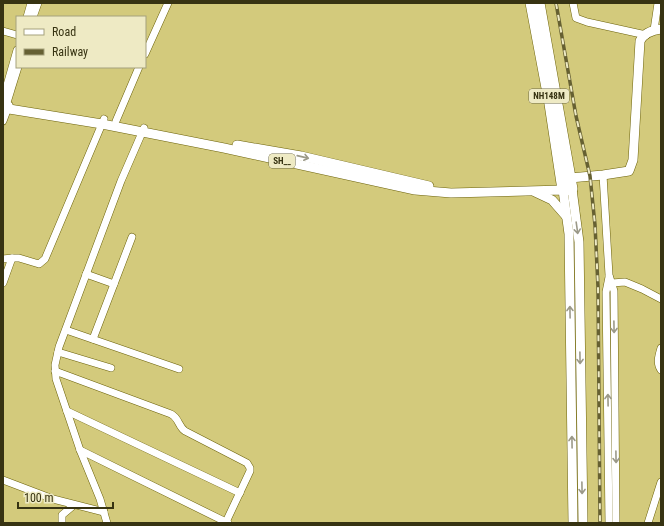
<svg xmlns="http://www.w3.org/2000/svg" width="664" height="526" font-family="'Roboto Condensed',sans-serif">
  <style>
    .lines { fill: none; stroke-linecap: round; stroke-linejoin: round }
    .minor-casing { stroke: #6c6209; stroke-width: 8 }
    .major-casing { stroke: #6c6209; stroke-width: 10 }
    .highway-casing { stroke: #6c6209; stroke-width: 12 }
    .minor { stroke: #fff; stroke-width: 7 }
    .major { stroke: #fff; stroke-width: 9 }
    .highway { stroke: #fff; stroke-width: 11 }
    .rail-casing { stroke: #666032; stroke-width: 3.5 }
    .rail { stroke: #eeeac4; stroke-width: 2; stroke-dasharray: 6; stroke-linecap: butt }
    .oneway { stroke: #9b9988 }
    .labels { text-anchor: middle; stroke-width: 3; stroke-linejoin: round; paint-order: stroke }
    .shield { fill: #eeeac4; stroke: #6e6a47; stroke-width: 1 }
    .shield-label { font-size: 9px; font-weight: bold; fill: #373312 }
  </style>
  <rect width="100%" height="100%" fill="#d3ca7c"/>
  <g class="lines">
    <defs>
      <g id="minor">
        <path d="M573 3 576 18 587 22 646 35"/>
        <path d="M27 17 31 3"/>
        <path d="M33 17 38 3"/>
        <path d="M654 30 658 3"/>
        <path d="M3 31 17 35"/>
        <path d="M145 54 168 3"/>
        <path d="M3 99 17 50"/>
        <path d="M5 109 18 67"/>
        <path d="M3 121 9 105"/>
        <path d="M116 121 139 67"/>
        <path d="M603 175 609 275 614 291 616 523"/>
        <path d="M12 258H19L39 264 45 259 104 119"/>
        <path d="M3 259 12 258 3 283"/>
        <path d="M86 274 114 284"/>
        <path d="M609 277 606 292 609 523"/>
        <path d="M612 283 625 282 642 289 661 299"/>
        <path d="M66 330 179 369"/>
        <path d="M93 339 132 237"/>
        <path d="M661 348C659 355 656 363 661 370"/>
        <path d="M58 352 111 368"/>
        <path d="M55 371 171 414C179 418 178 426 185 431L247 463 250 468V471L226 522"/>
        <path d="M67 411 240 493"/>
        <path d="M80 450 228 523"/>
        <path d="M3 480 53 499 104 512"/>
        <path d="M62 523V515L74 505"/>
        <path d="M107 523 100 499 80 450 56 379 55 365 59 347 121 181 144 128"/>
        <path d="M648 523 661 482"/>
      </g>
      <g id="major">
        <path d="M3 108 102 124 224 148 415 190 451 193 563 190 569 234 573 523"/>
        <path d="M237 145 301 156 429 186"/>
        <path d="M570 178 603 175 629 171 633 160 640 41C644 33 653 30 661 29"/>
        <path d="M572 189 579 242 583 523"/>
        <path d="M535 192 552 200 566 216"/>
      </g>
      <path id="highway" d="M531 3 550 104 563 190 572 189 539 3"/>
    </defs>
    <use href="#minor" class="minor-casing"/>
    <use href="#major" class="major-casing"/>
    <use href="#highway" class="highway-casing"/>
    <use href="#minor" class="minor"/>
    <use href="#major" class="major"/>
    <use href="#highway" class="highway"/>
    <defs>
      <path id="rail" d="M556 3 576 116 590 176 595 225 598 287 600 523"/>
    </defs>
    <use href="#rail" class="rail-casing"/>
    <use href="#rail" class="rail"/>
  </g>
  <defs><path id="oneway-shaft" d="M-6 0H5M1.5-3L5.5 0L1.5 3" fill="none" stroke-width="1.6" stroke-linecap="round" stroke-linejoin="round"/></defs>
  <g class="oneway">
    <use href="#oneway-shaft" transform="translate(303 157) rotate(13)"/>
    <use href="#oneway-shaft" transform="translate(577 228) rotate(82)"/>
    <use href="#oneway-shaft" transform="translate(570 312) rotate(-91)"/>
    <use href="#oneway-shaft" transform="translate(614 327) rotate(89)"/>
    <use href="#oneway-shaft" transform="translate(580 358) rotate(89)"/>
    <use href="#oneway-shaft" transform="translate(608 400) rotate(-91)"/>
    <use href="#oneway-shaft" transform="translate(572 442) rotate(-91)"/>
    <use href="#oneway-shaft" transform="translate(616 457) rotate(89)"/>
    <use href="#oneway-shaft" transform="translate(582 488) rotate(89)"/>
  </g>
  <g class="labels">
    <g class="shield">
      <rect x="529" y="89" width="40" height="14" rx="3"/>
      <rect x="269" y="154" width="26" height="14" rx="3"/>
    </g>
    <g class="shield-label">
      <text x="549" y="99">NH148M</text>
      <text x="282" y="164">SH__</text>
    </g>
  </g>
  <rect width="664" height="526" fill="none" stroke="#373312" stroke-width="8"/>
  <rect x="16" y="16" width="130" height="52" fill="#eeeac4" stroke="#a5a17d"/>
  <rect x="24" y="29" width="20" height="6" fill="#ffffff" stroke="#a5a17d"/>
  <text x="52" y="36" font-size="12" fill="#373312">Road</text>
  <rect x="24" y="49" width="20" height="6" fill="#666032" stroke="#a5a17d"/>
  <text x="52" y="56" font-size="12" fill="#373312">Railway</text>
  <path d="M18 502v6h95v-6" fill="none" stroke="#373312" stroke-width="2"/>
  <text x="24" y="502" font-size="12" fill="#373312" stroke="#eeeac4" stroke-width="3" paint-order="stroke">100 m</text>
</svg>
